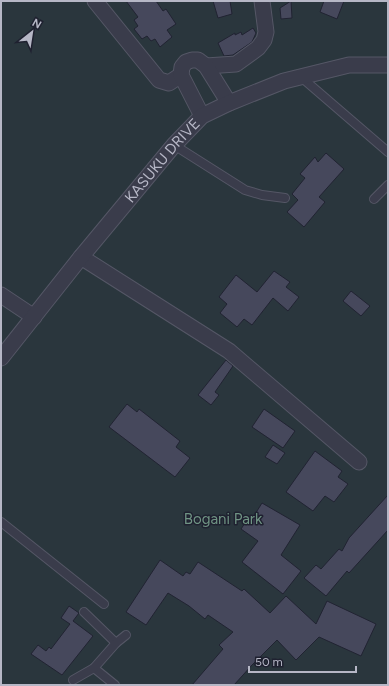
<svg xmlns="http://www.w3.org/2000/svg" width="389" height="686" font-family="Figtree,sans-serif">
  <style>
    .green { fill: #2a363d }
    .building { fill: #46485c; stroke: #212332 }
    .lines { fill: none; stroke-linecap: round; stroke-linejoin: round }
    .lane-casing { stroke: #555766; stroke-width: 10 }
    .street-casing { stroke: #555766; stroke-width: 17 }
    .lane { stroke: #3a3c4b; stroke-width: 8 }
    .street { stroke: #3a3c4b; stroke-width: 15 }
    .labels { text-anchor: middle; stroke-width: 3; stroke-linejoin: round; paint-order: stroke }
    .street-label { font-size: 15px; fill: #b6b7c6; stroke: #1f2130 }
    .park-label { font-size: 15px; fill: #709484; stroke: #1f2130 }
  </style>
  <rect width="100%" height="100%" fill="#27293b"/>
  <rect class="green" x="1" y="1" width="387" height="684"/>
  <g class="building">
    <path d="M126 1H156L163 11 166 9 176 24 167 30 172 37 160 47 155 39 151 41 147 36 142 39 134 29 138 26 134 20 138 17Z"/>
    <path d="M213 1H230L232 14 218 18Z"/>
    <path d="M291 1 292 18 281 19 280 8Z"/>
    <path d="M324 1H344L337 19 320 12Z"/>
    <path d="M253 28 256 33 252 42 233 55 224 56 218 43 235 33V35L241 32 242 35Z"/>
    <path d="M326 153 344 169 319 197 325 202 304 227 287 212 298 200 292 194 305 178 300 174 315 157 318 162Z"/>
    <path d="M274 271 290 282 286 287 299 297 288 311 273 298 252 325 244 319 237 327 220 313 227 304 219 297 236 275 257 292Z"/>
    <path d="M351 291 370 306 361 316 343 301Z"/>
    <path d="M226 360 233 366 215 392 219 395 211 405 198 395Z"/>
    <path d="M127 404 137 412 139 409 180 441 176 447 190 458 175 477 109 427Z"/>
    <path d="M264 409 295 431 283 448 252 427Z"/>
    <path d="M273 445 285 453 277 464 265 457Z"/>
    <path d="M315 451 342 471 338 477 348 484 334 502 325 496 313 511 286 492Z"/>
    <path d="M388 495V530L349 573 347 571 326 596 304 578 316 565 321 569 339 549 342 551 349 538Z"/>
    <path d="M262 503 300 525 281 555 301 571 283 594 242 562 258 541 241 529 249 517 252 519Z"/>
    <path d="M160 560 183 576 186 572 190 574 198 562 242 591 244 589 270 613 286 596 316 624 327 601 376 624 361 656 319 637 296 660 277 640 252 665 234 685H192L223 649 219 645 233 632 208 615 205 619 189 606 168 593 146 625 126 612Z"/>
    <path d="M69 606 79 613 73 621 93 636 62 675 31 654 38 645 46 651 49 647 51 649 70 624 61 618Z"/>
  </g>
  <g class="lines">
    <defs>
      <g id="lane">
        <path d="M301 77 388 152"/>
        <path d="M174 145 245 190 262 195 285 198"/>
        <path d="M374 199 388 185"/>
        <path d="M1 522 104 604"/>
        <path d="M84 612 116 643"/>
        <path d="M94 668 115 685"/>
        <path d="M73 680 94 668 116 643 126 635"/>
      </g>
      <g id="street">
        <path d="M95 1 159 80 169 83 181 75"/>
        <path d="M206 66 236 64 258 48 264 40 266 32 262 1"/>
        <path d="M202 116 181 75 182 67 186 62 192 60H198L206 66 229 103"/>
        <path d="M81 257 229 351 359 462"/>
        <path d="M1 295 34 317"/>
        <path id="s1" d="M1 358 81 257 174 145 202 116 229 103 284 81 349 65H388"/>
      </g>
    </defs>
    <use href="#lane" class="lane-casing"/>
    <use href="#street" class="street-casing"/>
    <use href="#lane" class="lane"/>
    <use href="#street" class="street"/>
  </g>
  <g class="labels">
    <g class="street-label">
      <text dy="5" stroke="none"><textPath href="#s1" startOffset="255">KASUKU DRIVE</textPath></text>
    </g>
    <g class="park-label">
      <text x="223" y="524">Bogani Park</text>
    </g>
  </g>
  <rect width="389" height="686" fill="none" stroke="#b6b7c6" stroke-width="4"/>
  <g transform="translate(32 32) rotate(30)" stroke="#1f2130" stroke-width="3" paint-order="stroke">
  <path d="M0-3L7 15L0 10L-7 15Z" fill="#b6b7c6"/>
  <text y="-6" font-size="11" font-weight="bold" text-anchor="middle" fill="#b6b7c6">N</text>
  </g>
  <path d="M249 666v6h107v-6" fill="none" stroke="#b6b7c6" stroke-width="2"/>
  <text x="255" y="666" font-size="12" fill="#b6b7c6" stroke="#1f2130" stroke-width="3" paint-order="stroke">50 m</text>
</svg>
